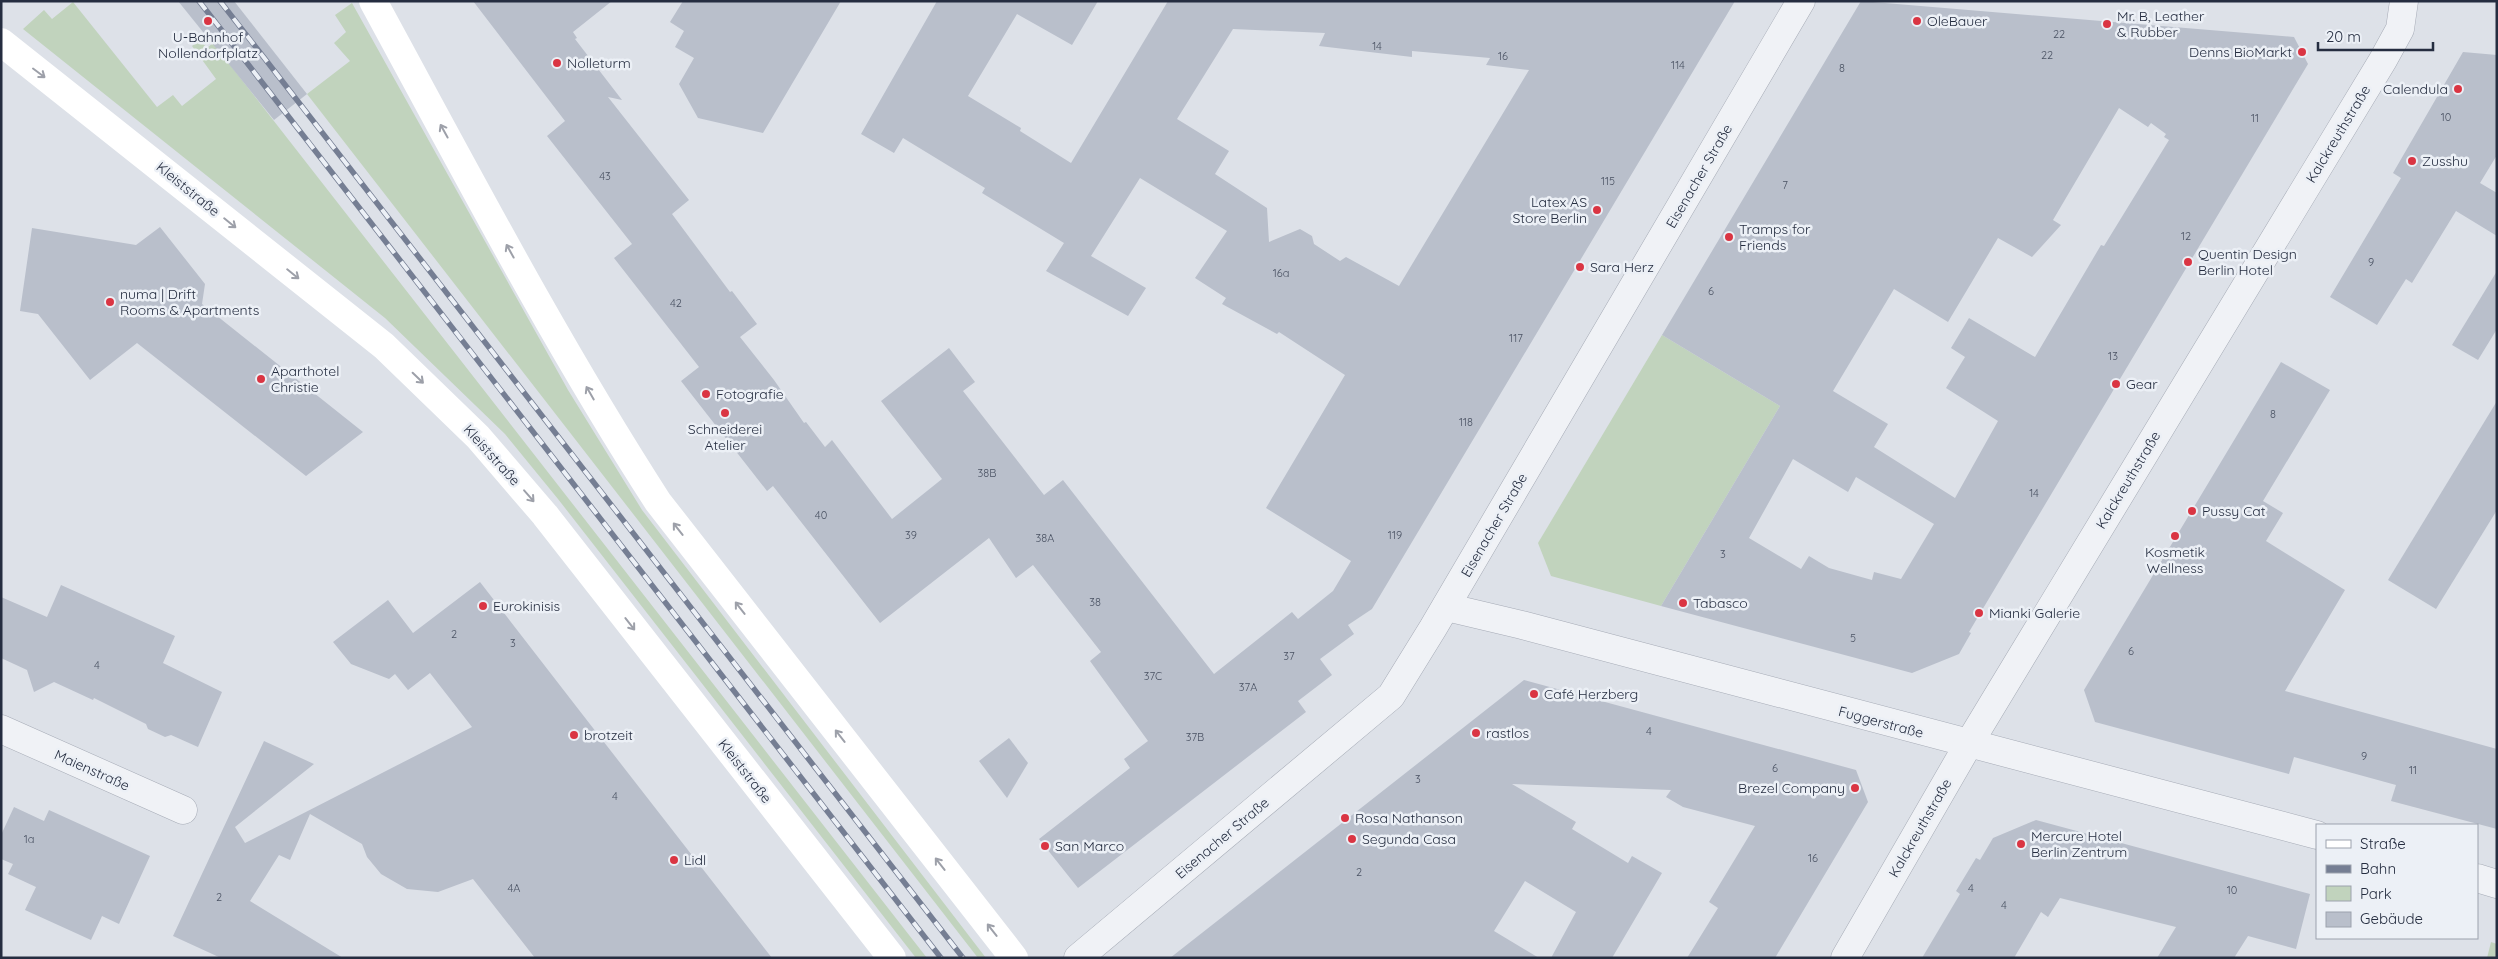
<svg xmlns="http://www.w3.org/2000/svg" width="2498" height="959" font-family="Quicksand,sans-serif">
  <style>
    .green { fill: #c1d3bd }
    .building { fill: #b9bfcb; fill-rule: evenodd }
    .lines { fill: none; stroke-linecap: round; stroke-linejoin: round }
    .street-casing { stroke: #a6abb6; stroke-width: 29 }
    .street { stroke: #f0f2f6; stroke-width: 28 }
    .secondary { stroke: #fff; stroke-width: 28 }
    .rail-casing { stroke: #757e93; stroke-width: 5.5 }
    .rail { stroke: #ecf0f6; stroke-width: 4; stroke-dasharray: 11; stroke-linecap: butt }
    .oneway { stroke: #9da0a9 }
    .poi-dot { fill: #da3543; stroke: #ecf0f6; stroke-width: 2 }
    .labels { text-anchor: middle; stroke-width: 5; stroke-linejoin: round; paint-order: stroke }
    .number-label { font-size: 11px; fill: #4a5263 }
    .poi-label { font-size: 14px; fill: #252d40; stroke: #ecf0f6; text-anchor: start }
    .street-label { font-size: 14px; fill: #252d40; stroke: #ecf0f6 }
  </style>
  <rect width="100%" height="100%" fill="#dde1e8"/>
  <g class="green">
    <path d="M73 2 157 107 173 95 182 106 216 79 192 46 200 40 207 48 213 43 927 958H916L558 499 505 434 385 318 23 29 44 10 52 19Z"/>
    <path d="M352 3 568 390 642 510 986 958H978L307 94 350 61 334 43 346 32 335 15Z"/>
    <path d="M1662 335 1780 406 1661 606 1551 576 1538 543Z"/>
    <path d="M2491 942 2497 944V958H2487Z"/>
  </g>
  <g class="building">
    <path d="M178 1H234L307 94 274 120Z"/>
    <path d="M473 1H612L573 32 577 38 575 39 622 100 608 97 689 200 672 214 730 292 732 291 757 324 740 337 774 380 804 423 806 422 825 447 832 440 892 519 942 479 881 401 949 348 975 382 963 391 1044 495 1063 480 1214 674 1292 612 1298 619 1333 591 1351 561 1266 508 1345 375 1279 332 1277 334 1222 304 1226 298 1195 278 1227 231 1140 178 1091 256 1146 288 1128 316 1046 271 1064 243 982 193 985 188 903 138 894 153 861 134 937 1H1098L1072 45 1017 14 968 96 1021 128 1020 131 1071 163 1168 1H1735L1372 609 1348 625 1354 634 1320 659 1332 675 1298 701 1306 712 1078 888 1039 839 1130 768 1124 759 1148 741 1090 661 1101 652 1033 565 1016 578 989 538 880 623 773 486 767 491 681 381 699 367 614 258 632 244 547 136 565 121ZM1233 29 1325 33 1319 46 1412 57V51L1490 58 1486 65 1529 70 1399 286 1346 257 1340 261 1314 244 1312 236 1300 229 1269 242 1267 208 1215 174 1229 151 1177 119Z"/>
    <path d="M683 1H841L763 133 698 118 679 84 694 58 675 47 684 31 670 22Z"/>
    <path d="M1861 1 2294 37 2308 64 1969 632 1971 633 1959 654 1912 673 1661 606 1780 406 1662 335ZM2119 108 2148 127 2151 123 2166 134 2164 137 2169 140 2104 246 2101 245 2035 357 1969 318 1951 348 1965 357 1946 388 1998 421 1955 498 1874 447 1888 424 1833 391 1894 289 1948 322 1998 238 2032 257 2061 225 2053 220ZM1793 459 1848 492 1856 477 1934 524 1901 579 1874 572 1872 580 1829 568 1809 556 1801 569 1749 538Z"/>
    <path d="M2463 52 2497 55V155L2480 183 2497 193V236L2456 211 2412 283 2406 279 2377 325 2330 297 2401 178 2393 173Z"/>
    <path d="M160 227 205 284 202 304 363 432 306 476 137 343 90 380 38 314 20 311 32 228 136 245Z"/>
    <path d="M2497 271V329L2478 360 2452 345Z"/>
    <path d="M2281 362 2330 390 2263 501 2283 513 2266 541 2345 590 2285 691 2497 749V829L2391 801 2396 785 2294 757 2289 774 2095 722 2084 690Z"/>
    <path d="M2497 401V510L2436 609 2388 580Z"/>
    <path d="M480 582 579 710 772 958H535L473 879 438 892 407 889 381 874 367 857 362 844 310 814 290 860 279 855 250 901 343 958H221L173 936 264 741 314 764 235 827 245 843 472 727 430 673 408 690 395 674 389 679 351 664 333 642 388 600 413 633Z"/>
    <path d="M61 585 175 636 163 663 222 692 198 747 171 735 165 737 148 729 146 724 94 698 93 700 54 682 34 692 27 670 1 658V597L47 617Z"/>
    <path d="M1524 680 1856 770 1868 802 1775 958H1687L1718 908 1709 902 1755 826 1683 807 1666 797 1671 790 1512 784 1576 822 1572 829 1628 863 1632 856 1662 873 1612 958H1551L1576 912 1525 881 1494 931 1539 958H1170Z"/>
    <path d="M1009 738 1028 763 1007 798 979 761Z"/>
    <path d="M14 807 44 821 49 810 150 856 119 924 102 916 91 940 25 910 36 887 8 874 13 864 1 859V835Z"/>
    <path d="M2036 820 2310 894 2296 949 2248 936 2234 958H2157L2176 927 2060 898 2048 917 2041 912 2014 958H1922L1960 894 1956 891 1976 858 1980 860 1993 838Z"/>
  </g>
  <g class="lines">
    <defs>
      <g id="street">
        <path d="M1446 607 1522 625 2317 835"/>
        <path d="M1 729 183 810"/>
        <path d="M2477 878 2497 884"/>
        <path d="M1078 958 1391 696 1433 628 1801 1"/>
        <path d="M1845 958 1968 745 2383 60 2400 29 2404 1"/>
      </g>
    </defs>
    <use href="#street" class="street-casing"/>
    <use href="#street" class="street"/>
    <g class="secondary">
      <path d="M373 1C465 170 554 341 658 502L1014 958"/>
      <path d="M1 42 384 346 478 437 545 515 892 958"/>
    </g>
    <defs>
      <g id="rail">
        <path d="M199 1 941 958"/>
        <path d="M220 1 963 958"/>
      </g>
    </defs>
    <use href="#rail" class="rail-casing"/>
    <use href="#rail" class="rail"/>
  </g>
  <defs><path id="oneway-shaft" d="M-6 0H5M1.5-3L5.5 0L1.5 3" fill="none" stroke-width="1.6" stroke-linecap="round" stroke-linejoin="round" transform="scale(1.25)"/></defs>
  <g class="oneway">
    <use href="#oneway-shaft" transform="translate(39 73) rotate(37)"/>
    <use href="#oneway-shaft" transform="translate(444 131) rotate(-119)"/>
    <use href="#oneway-shaft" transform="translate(230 223) rotate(39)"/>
    <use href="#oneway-shaft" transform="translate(510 251) rotate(-119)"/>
    <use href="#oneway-shaft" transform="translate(293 274) rotate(39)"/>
    <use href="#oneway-shaft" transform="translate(418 378) rotate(44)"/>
    <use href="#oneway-shaft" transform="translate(590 393) rotate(-120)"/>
    <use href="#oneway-shaft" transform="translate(529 496) rotate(49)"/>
    <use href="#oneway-shaft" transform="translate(678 529) rotate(-128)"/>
    <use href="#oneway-shaft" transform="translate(740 608) rotate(-128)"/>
    <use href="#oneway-shaft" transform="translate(630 624) rotate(52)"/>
    <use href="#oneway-shaft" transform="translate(840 736) rotate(-128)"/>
    <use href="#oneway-shaft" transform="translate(940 864) rotate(-128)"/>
    <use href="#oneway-shaft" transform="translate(992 930) rotate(-128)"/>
  </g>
  <g class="poi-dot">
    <circle cx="208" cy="21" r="5"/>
    <circle cx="1917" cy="21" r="5"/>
    <circle cx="2107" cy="24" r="5"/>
    <circle cx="2302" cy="52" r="5"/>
    <circle cx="557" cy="63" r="5"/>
    <circle cx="2458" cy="89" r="5"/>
    <circle cx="2412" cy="161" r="5"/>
    <circle cx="1597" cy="210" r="5"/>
    <circle cx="1729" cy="237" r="5"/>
    <circle cx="2188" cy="262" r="5"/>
    <circle cx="1580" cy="267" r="5"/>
    <circle cx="110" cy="302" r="5"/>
    <circle cx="261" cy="379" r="5"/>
    <circle cx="2116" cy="384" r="5"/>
    <circle cx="706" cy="394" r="5"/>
    <circle cx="725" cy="413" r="5"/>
    <circle cx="2192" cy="511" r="5"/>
    <circle cx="2175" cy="536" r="5"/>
    <circle cx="1683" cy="603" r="5"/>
    <circle cx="483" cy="606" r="5"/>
    <circle cx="1979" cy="613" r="5"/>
    <circle cx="1534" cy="694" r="5"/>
    <circle cx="1476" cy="733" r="5"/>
    <circle cx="574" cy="735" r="5"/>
    <circle cx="1855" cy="788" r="5"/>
    <circle cx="1345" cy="818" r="5"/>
    <circle cx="1352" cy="839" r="5"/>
    <circle cx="2021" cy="844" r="5"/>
    <circle cx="1045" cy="846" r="5"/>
    <circle cx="674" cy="860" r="5"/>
  </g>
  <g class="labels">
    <g class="number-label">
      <text x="2059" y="38">22</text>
      <text x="1377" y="50">14</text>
      <text x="2047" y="59">22</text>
      <text x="1503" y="60">16</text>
      <text x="1678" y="69">114</text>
      <text x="1842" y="72">8</text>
      <text x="2446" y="121">10</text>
      <text x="2255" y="122">11</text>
      <text x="605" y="180">43</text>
      <text x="1608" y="185">115</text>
      <text x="1785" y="189">7</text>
      <text x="2186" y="240">12</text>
      <text x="2371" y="266">9</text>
      <text x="1281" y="277">16a</text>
      <text x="1711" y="295">6</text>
      <text x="676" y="307">42</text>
      <text x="1516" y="342">117</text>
      <text x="2113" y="360">13</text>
      <text x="2273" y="418">8</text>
      <text x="1466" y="426">118</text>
      <text x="987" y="477">38B</text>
      <text x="2034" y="497">14</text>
      <text x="821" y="519">40</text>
      <text x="911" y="539">39</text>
      <text x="1395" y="539">119</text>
      <text x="1045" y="542">38A</text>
      <text x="1723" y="558">3</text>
      <text x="1095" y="606">38</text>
      <text x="454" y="638">2</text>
      <text x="1853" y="642">5</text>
      <text x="513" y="647">3</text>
      <text x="2131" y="655">6</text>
      <text x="1289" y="660">37</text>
      <text x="97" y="669">4</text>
      <text x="1153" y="680">37C</text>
      <text x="1248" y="691">37A</text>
      <text x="1649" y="735">4</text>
      <text x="1195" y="741">37B</text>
      <text x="2364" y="760">9</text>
      <text x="1775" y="772">6</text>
      <text x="2413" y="774">11</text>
      <text x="1418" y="783">3</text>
      <text x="615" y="800">4</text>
      <text x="29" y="843">1a</text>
      <text x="1813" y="862">16</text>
      <text x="1359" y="876">2</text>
      <text x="514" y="892">4A</text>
      <text x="1971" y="892">4</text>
      <text x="2232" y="894">10</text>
      <text x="219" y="901">2</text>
      <text x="2004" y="909">4</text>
    </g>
    <g class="poi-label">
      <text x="2117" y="21">Mr. B, Leather<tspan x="2117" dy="16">&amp; Rubber</tspan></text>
      <text x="1927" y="26">OleBauer</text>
      <text x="208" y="42" text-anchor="middle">U-Bahnhof<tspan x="208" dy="16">Nollendorfplatz</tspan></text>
      <text x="2292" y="57" text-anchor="end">Denns BioMarkt</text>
      <text x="567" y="68">Nolleturm</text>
      <text x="2448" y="94" text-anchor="end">Calendula</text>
      <text x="2422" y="166">Zusshu</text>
      <text x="1587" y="207" text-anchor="end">Latex AS<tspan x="1587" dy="16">Store Berlin</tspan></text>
      <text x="1739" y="234">Tramps for<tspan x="1739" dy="16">Friends</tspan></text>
      <text x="2198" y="259">Quentin Design<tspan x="2198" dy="16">Berlin Hotel</tspan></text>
      <text x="1590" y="272">Sara Herz</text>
      <text x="120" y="299">numa | Drift<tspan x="120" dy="16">Rooms &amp; Apartments</tspan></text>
      <text x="271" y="376">Aparthotel<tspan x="271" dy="16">Christie</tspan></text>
      <text x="2126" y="389">Gear</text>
      <text x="716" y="399">Fotografie</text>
      <text x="725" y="434" text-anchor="middle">Schneiderei<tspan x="725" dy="16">Atelier</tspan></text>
      <text x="2202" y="516">Pussy Cat</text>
      <text x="2175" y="557" text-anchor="middle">Kosmetik<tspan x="2175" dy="16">Wellness</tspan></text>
      <text x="1693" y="608">Tabasco</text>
      <text x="493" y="611">Eurokinisis</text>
      <text x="1989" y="618">Mianki Galerie</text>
      <text x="1544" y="699">Café Herzberg</text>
      <text x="1486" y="738">rastlos</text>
      <text x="584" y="740">brotzeit</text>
      <text x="1845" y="793" text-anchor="end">Brezel Company</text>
      <text x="1355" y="823">Rosa Nathanson</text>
      <text x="2031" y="841">Mercure Hotel<tspan x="2031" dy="16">Berlin Zentrum</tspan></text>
      <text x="1362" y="844">Segunda Casa</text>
      <text x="1055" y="851">San Marco</text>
      <text x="684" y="865">Lidl</text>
    </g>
    <g class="street-label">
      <text transform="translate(2338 134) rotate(-59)" y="5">Kalckreuthstraße</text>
      <text transform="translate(1699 176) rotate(-60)" y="5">Eisenacher Straße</text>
      <text transform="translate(188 189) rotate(39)" y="5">Kleiststraße</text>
      <text transform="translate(492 455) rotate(48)" y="5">Kleiststraße</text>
      <text transform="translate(2128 480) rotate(-59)" y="5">Kalckreuthstraße</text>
      <text transform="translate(1494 525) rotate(-60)" y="5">Eisenacher Straße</text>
      <text transform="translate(1881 722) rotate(15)" y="5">Fuggerstraße</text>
      <text transform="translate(92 770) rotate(24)" y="5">Maienstraße</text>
      <text transform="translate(745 771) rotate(52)" y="5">Kleiststraße</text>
      <text transform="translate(1920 828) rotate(-60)" y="5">Kalckreuthstraße</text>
      <text transform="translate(1222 838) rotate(-40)" y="5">Eisenacher Straße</text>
    </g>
  </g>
  <rect width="2498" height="959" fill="none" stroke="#252d40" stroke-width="5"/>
  <rect x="2316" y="824" width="162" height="115" fill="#ecf0f6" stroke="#9ca2ad"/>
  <rect x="2326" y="840" width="25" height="8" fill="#ffffff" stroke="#9ca2ad"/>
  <text x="2360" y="849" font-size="15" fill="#252d40">Straße</text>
  <rect x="2326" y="865" width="25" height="8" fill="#757e93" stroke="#9ca2ad"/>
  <text x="2360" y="874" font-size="15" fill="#252d40">Bahn</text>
  <rect x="2326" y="886" width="25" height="15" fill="#c1d3bd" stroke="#9ca2ad"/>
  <text x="2360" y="899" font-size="15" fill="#252d40">Park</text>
  <rect x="2326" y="912" width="25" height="15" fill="#b9bfcb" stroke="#9ca2ad"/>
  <text x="2360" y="924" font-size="15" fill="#252d40">Gebäude</text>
  <path d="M2318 42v8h115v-8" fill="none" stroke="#252d40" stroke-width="2.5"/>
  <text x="2326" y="42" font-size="15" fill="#252d40" stroke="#ecf0f6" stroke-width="4" paint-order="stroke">20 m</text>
</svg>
